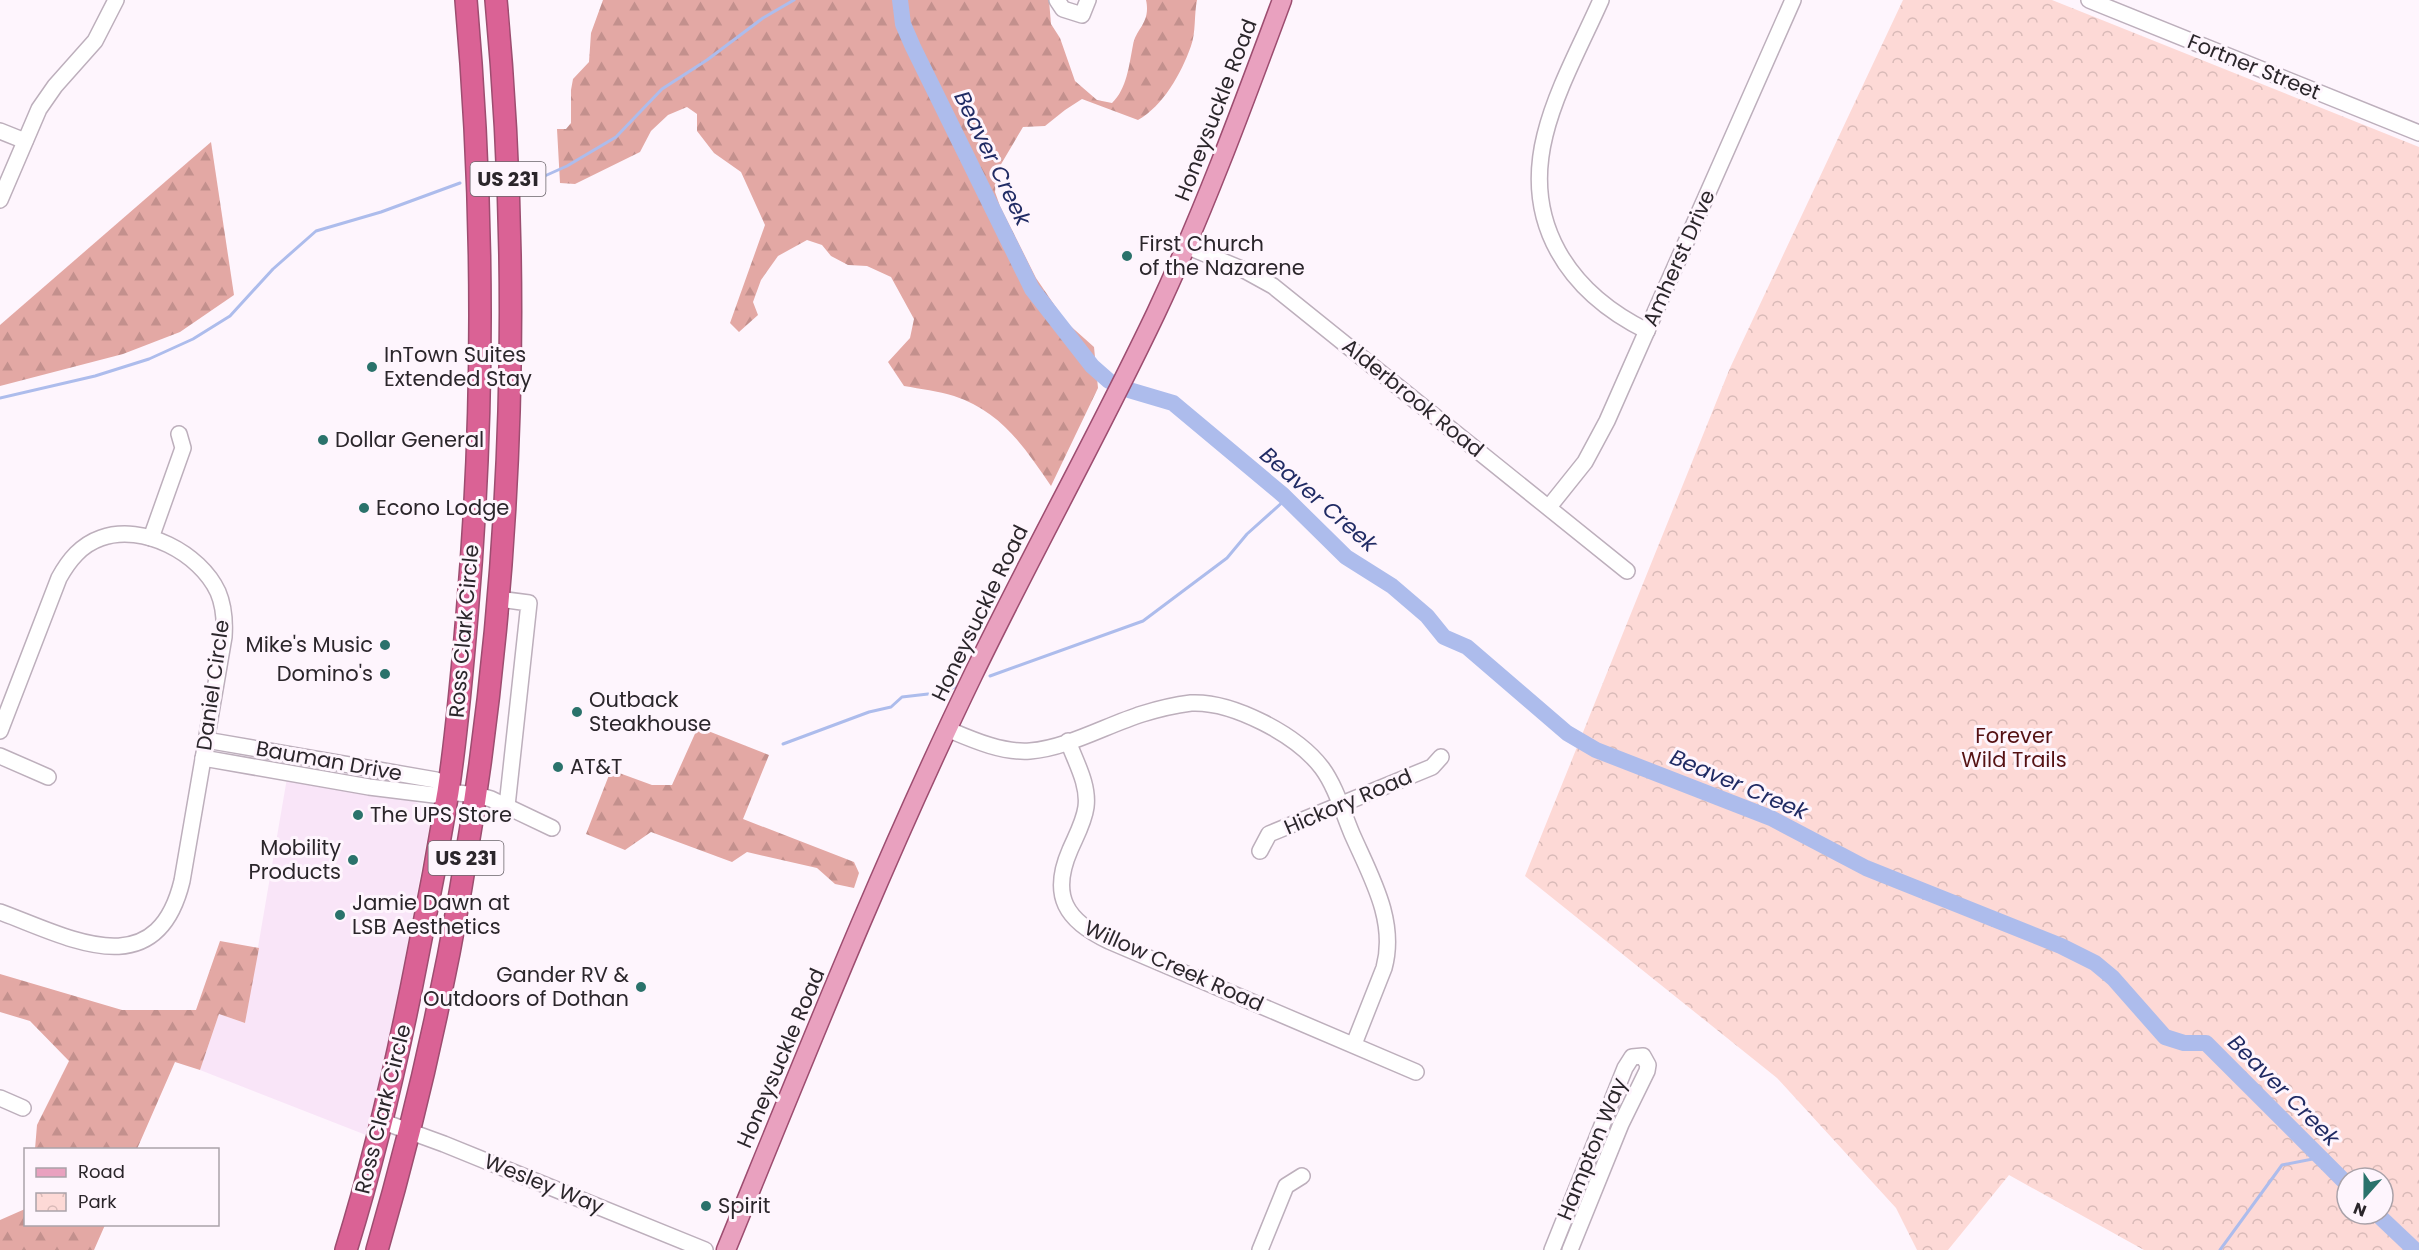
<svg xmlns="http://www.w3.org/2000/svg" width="2419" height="1250" font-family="Poppins,sans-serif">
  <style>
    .built { fill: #f9e5f8 }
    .forest { fill: url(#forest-firs) }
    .park { fill: url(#park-crowns); fill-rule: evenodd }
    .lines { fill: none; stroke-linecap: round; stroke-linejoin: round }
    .stream { stroke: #adbcec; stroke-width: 3 }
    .river { stroke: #adbcec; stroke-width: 16 }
    .minor-casing { stroke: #bdafbc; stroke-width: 18 }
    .major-casing { stroke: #9d4d70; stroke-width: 21 }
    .highway-casing { stroke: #9d4d70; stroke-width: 24 }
    .minor { stroke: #fff; stroke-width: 15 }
    .major { stroke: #e9a1bf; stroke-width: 18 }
    .highway { stroke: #da6295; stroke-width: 21 }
    .poi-dot { fill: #2a726b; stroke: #fef5fd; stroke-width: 2 }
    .labels { text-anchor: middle; stroke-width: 6; stroke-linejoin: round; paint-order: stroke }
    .shield { fill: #fef5fd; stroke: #6a646a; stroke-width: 1.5 }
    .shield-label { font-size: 20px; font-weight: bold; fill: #2b262b }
    .street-label { font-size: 21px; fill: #2b262b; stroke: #fef5fd }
    .poi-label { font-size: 21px; fill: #2b262b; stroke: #fef5fd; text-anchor: start }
    .park-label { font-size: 21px; fill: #551113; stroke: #fef5fd }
    .water-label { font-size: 22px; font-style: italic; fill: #202b64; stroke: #fef5fd }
  </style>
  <defs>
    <pattern id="forest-firs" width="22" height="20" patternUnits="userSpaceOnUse" patternTransform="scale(1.5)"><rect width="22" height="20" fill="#e3a8a4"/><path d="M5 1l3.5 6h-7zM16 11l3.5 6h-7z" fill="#c3908d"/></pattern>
    <pattern id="park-crowns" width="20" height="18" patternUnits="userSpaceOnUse" patternTransform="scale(1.5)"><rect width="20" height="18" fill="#fdd9d6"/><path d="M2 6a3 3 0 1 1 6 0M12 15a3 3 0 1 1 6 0" fill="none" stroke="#d9bab8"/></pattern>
  </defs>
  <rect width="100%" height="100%" fill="#fef5fd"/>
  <path class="built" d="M287 778 411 798 424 808 429 815 430 823 392 1028 366 1135 200 1070 219 1014 245 1023Z"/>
  <g class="forest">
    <path d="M603 0H1049L1051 24 1060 38 1075 81 1097 100 1112 103C1127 89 1129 65 1133 45 1136 28 1151 23 1146 0H1197C1194 14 1196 33 1191 46 1181 74 1163 106 1138 120L1082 99 1065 110 1045 126 1023 127 997 171 995 192 1000 206 1036 278 1066 322 1094 347 1098 388 1051 486C1024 447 1002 412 954 396 938 391 921 389 904 386L888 362 910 338 914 319 891 277 867 266 848 265 831 256 822 245 807 240 778 256 761 280 753 302 758 315 739 332 730 323 765 225 741 172 714 153 697 131V114L687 107 668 115 651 131 640 152 575 184 560 183 557 129H566L571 123V90L573 79 589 62 591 33Z"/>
    <path d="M211 142 234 295 180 332 123 354 0 386V325Z"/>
    <path d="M698 727 769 755 743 819 854 862 859 873 854 888 835 884 817 868 747 852 732 862 651 832 625 850 586 834 611 770 652 785H672Z"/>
    <path d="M220 941 259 948 245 1023 219 1014 200 1070 175 1062 137 1149H35L37 1125 69 1061 30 1021 0 1012V974L122 1010H196Z"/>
    <path d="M25 1209 26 1224 105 1225 94 1250H0V1220Z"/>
  </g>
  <path class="park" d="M1903 0H2052L2419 147V1250H2144L2009 1175 1948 1250H1917L1896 1208 1777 1078 1525 876 1730 368ZM2347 1178H2383V1214H2347Z"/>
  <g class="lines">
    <g class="stream">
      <path d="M529 183 567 166 616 137 662 89 707 60 763 18 794 0"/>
      <path d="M0 398 95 376 149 359 193 339 230 316 273 269 316 231 381 212 460 183"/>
      <path d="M990 676 1143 621 1227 558 1247 534 1285 500"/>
      <path d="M945 691 957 686"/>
      <path d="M783 744 869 712 891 707 902 697 928 694"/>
      <path d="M2220 1250 2282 1165 2328 1156"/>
    </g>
    <g class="river">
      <path d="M900 0 903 24 913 47 1032 289 1092 366 1109 381"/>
      <path d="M1129 390 1173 403 1283 495 1346 557 1392 586 1427 616 1444 637 1467 647 1567 733 1596 750 1771 818 1866 868 2061 946 2095 963 2113 978 2165 1037 2184 1043H2206L2347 1184"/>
      <path d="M2377 1214 2415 1250"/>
    </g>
    <defs>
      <g id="minor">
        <path d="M1057 0 1063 9 1082 15 1088 0"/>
        <path d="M1601 0C1582 43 1556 90 1545 135 1523 223 1568 292 1647 331"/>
        <path d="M2089 0 2419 133"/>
        <path d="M0 131 25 141"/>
        <path d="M0 200 39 109 55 86 95 41 116 0"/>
        <path d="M1186 246 1244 270 1273 286 1627 571"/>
        <path d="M1549 507 1585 462 1607 421 1793 0"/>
        <path d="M151 538 183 448 179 434"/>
        <path d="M499 599 529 603 507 806"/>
        <path d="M947 729C973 740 1002 753 1030 751 1067 748 1107 725 1142 714 1158 709 1175 705 1191 703 1233 701 1297 735 1322 768 1336 787 1343 813 1352 834 1371 877 1397 921 1384 968L1354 1044"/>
        <path d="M0 731 59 578C69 560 81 545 101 538 143 523 200 553 218 592 224 606 225 621 224 637L182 881C156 988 68 937 0 912"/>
        <path d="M206 740 436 780 448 792"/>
        <path d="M1068 741C1075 761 1089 784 1086 807 1084 822 1076 836 1070 850 1050 896 1066 921 1109 941L1416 1072"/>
        <path d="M0 756 48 777"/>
        <path d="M203 758 369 787 434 795 448 792 477 795 491 799 552 828"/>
        <path d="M1260 851 1269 834 1432 767 1441 757"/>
        <path d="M0 1098 23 1108"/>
        <path d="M381 1121 444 1144 705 1250"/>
        <path d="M1260 1250 1286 1186 1302 1176"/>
        <path d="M1552 1250 1625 1068 1632 1057 1643 1056 1648 1065 1647 1071 1621 1124 1570 1250"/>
      </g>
      <path id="major" d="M726 1250C805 1057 882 863 973 675 1032 553 1098 435 1156 313 1204 211 1243 105 1282 0"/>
      <g id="highway">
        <path d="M346 1250C376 1153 399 1053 418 954 429 900 439 846 448 792 457 733 462 674 467 615 485 410 484 205 466 0"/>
        <path d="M377 1250C495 845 535 420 496 0"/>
      </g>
    </defs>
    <use href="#minor" class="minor-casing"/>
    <use href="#major" class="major-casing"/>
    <use href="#highway" class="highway-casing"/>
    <use href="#minor" class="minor"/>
    <use href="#major" class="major"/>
    <use href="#highway" class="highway"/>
  </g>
  <g class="poi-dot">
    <circle cx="1127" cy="256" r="6"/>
    <circle cx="372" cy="367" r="6"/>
    <circle cx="323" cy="440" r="6"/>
    <circle cx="364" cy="508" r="6"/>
    <circle cx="385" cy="645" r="6"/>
    <circle cx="385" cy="674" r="6"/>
    <circle cx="577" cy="712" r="6"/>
    <circle cx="558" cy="767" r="6"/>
    <circle cx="358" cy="815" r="6"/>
    <circle cx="353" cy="860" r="6"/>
    <circle cx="340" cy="915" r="6"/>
    <circle cx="641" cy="987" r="6"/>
    <circle cx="706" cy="1206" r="6"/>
  </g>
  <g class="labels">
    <g class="shield">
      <rect x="470.5" y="162" width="75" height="34" rx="4.5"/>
      <rect x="428.5" y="841" width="75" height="34" rx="4.5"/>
    </g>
    <g class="shield-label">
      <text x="508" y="186">US 231</text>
      <text x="466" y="865">US 231</text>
    </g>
    <g class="street-label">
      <text transform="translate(2254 67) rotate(22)" y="7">Fortner Street</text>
      <text transform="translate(1216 110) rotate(-69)" y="7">Honeysuckle Road</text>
      <text transform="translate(1679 258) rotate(-66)" y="7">Amherst Drive</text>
      <text transform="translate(1413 398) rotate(39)" y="7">Alderbrook Road</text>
      <text transform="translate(980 613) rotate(-64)" y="7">Honeysuckle Road</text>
      <text transform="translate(464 631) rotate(-85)" y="7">Ross Clark Circle</text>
      <text transform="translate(213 685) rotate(-82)" y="7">Daniel Circle</text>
      <text transform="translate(329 761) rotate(10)" y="7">Bauman Drive</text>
      <text transform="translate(1348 802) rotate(-23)" y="7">Hickory Road</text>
      <text transform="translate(1174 966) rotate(24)" y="7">Willow Creek Road</text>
      <text transform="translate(781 1058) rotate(-67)" y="7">Honeysuckle Road</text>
      <text transform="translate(383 1109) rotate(-76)" y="7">Ross Clark Circle</text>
      <text transform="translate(1592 1149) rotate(-68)" y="7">Hampton Way</text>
      <text transform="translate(544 1184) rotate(22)" y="7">Wesley Way</text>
    </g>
    <g class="poi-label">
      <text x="1139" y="251">First Church<tspan x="1139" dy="24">of the Nazarene</tspan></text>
      <text x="384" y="362">InTown Suites<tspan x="384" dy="24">Extended Stay</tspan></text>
      <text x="335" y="447">Dollar General</text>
      <text x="376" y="515">Econo Lodge</text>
      <text x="373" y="652" text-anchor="end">Mike's Music</text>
      <text x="373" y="681" text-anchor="end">Domino's</text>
      <text x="589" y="707">Outback<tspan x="589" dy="24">Steakhouse</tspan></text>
      <text x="570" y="774">AT&amp;T</text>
      <text x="370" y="822">The UPS Store</text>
      <text x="341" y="855" text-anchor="end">Mobility<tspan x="341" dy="24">Products</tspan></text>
      <text x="352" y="910">Jamie Dawn at<tspan x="352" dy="24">LSB Aesthetics</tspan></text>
      <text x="629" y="982" text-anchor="end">Gander RV &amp;<tspan x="629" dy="24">Outdoors of Dothan</tspan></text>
      <text x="718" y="1213">Spirit</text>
    </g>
    <g class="park-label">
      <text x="2014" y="743">Forever<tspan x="2014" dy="24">Wild Trails</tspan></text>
    </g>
    <g class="water-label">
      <text transform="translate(993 158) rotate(64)" y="8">Beaver Creek</text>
      <text transform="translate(1319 499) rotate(41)" y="8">Beaver Creek</text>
      <text transform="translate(1739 784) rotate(23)" y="8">Beaver Creek</text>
      <text transform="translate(2284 1090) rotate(45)" y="8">Beaver Creek</text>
    </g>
  </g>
  <rect x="24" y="1148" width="195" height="78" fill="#fef5fd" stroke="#aaa2a9" stroke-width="1.5"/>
  <rect x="36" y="1168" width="30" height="9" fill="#e9a1bf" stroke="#aaa2a9" stroke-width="1.5"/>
  <text x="78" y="1178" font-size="18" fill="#2b262b">Road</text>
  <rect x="36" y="1193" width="30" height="18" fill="url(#park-crowns)" stroke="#aaa2a9" stroke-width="1.5"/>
  <text x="78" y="1208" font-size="18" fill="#2b262b">Park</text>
  <g transform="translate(2365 1196) rotate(201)"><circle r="28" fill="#fef5fd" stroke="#aaa2a9" stroke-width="1.5"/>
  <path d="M0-4.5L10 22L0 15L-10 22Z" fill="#2a726b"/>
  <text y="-9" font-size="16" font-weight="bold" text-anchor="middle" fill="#2b262b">N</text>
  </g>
</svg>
